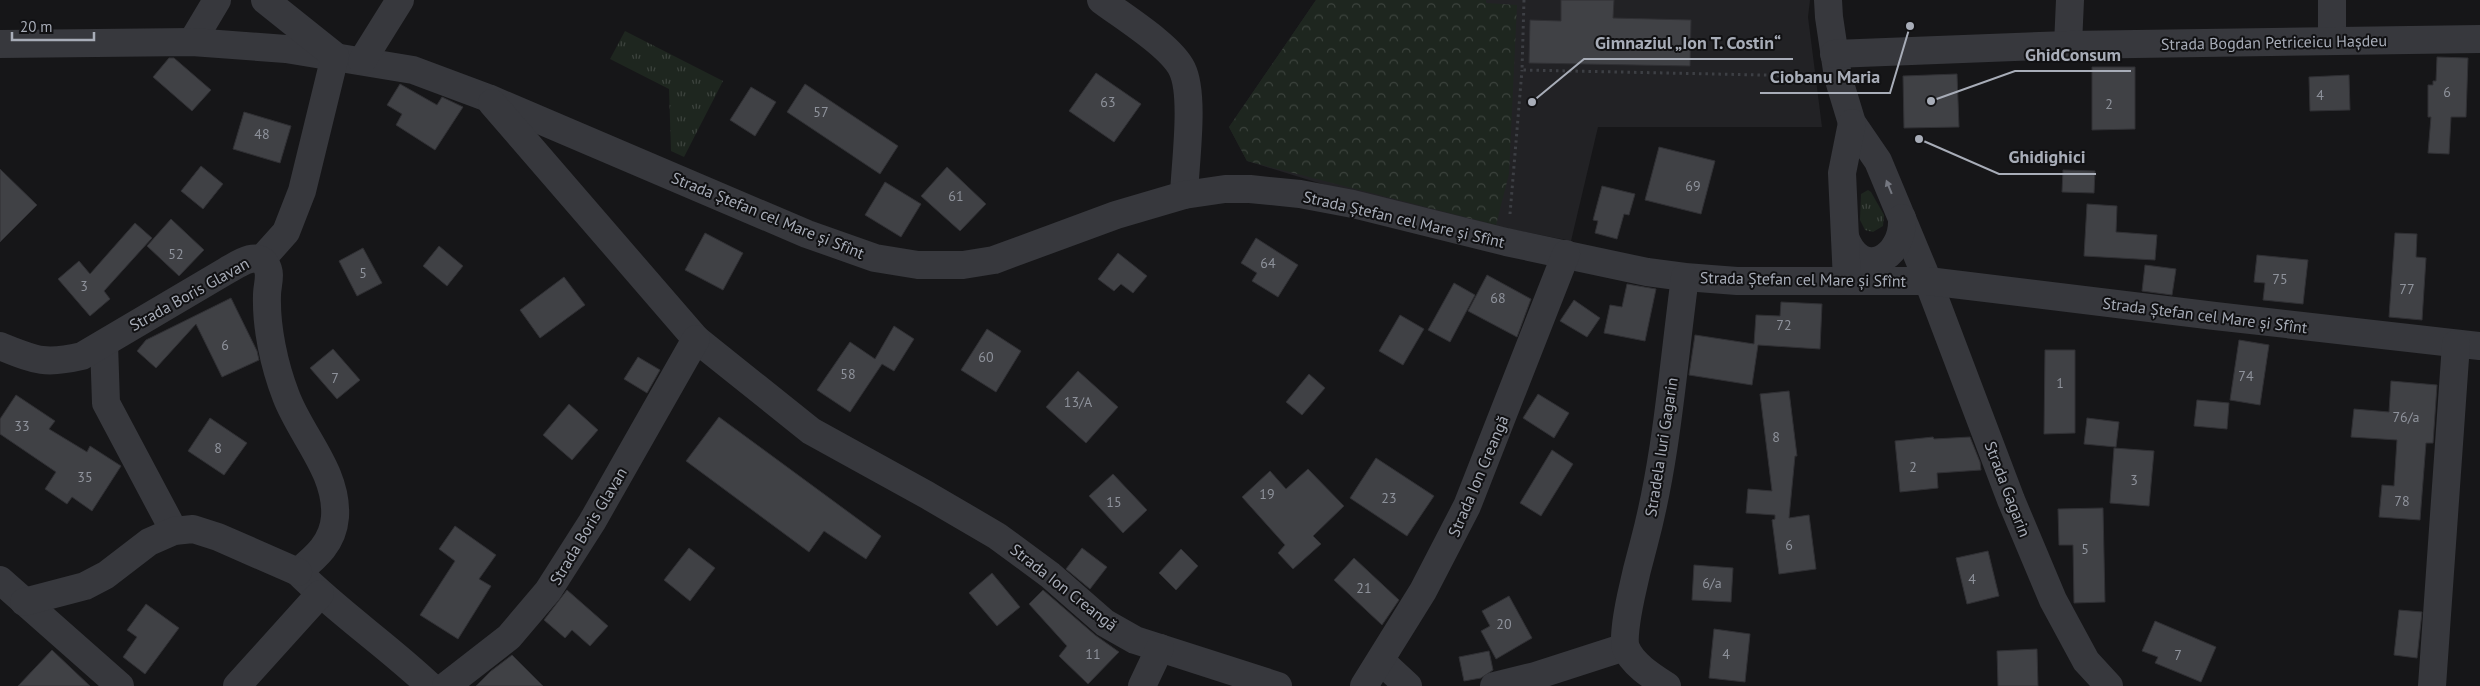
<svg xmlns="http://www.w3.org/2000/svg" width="2480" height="686" font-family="'PT Sans',sans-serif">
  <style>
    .built { fill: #222225 }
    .grass { fill: url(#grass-tufts) }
    .forest { fill: url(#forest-crowns) }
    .building { fill: #404145; stroke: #303034 }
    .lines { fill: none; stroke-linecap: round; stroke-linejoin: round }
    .path { stroke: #3d3f44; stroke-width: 3; stroke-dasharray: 2.5 4; stroke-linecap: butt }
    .minor { stroke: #37383d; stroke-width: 28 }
    .oneway { fill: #757881 }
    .labels { text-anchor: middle; stroke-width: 4; stroke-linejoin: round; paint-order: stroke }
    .number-label { font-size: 14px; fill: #8e929b }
    .street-label { font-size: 16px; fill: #a8adb8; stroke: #111113 }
    .leader { fill: none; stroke: #a8adb8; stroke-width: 2 }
    .callout-dot { fill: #a8adb8; stroke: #111113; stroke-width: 2 }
    .callout-label { font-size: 18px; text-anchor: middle; font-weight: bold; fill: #a8adb8; stroke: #111113; stroke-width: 4; stroke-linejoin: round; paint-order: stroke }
  </style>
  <defs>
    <pattern id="grass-tufts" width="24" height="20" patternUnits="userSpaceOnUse" patternTransform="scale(1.25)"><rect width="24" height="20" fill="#1e261f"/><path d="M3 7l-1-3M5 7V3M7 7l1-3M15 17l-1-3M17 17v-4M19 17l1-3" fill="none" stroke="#3c433d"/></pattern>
    <pattern id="forest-crowns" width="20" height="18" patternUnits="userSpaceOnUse" patternTransform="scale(1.25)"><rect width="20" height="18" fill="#1e261f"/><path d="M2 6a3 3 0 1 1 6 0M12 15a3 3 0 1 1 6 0" fill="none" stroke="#3c433d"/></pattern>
  </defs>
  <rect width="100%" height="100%" fill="#161618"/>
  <path class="built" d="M1316 0H1810L1808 17 1822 127H1598L1571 241 1397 207 1247 161 1229 127Z"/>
  <g class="grass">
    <path d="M625 31 723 81 684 157 671 151 669 89 610 59Z"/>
    <path d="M1868 190 1871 192 1884 215 1883 226 1873 232 1865 230 1860 220 1861 194Z"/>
  </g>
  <path class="forest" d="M1316 0H1486V3L1517 5 1509 174 1496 225 1247 161 1229 127Z"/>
  <g class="building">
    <path d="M1561 0H1614L1613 18 1691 20 1690 66 1529 63 1530 20 1561 21Z"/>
    <path d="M2437 57 2468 58 2466 117H2451L2449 154 2428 153 2431 117H2428V85H2433V81H2436Z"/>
    <path d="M169 58H174L211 90 192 111 153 77Z"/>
    <path d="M2092 67H2135V129L2092 130Z"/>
    <path d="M1096 73 1141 104 1114 142 1069 111Z"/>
    <path d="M1957 74 1959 127 1904 128 1903 76Z"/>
    <path d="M2349 75 2350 110 2310 111 2309 77Z"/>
    <path d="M400 84 437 105 442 97 463 107 435 150 396 125 402 114 387 105Z"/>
    <path d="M805 84 898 146 880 174 787 112Z"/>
    <path d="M751 87 776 102 755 136 730 120Z"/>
    <path d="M244 112 291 126 280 163 233 149Z"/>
    <path d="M1659 147 1715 161 1701 214 1645 200Z"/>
    <path d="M201 166 223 184 203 209 181 191Z"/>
    <path d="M947 167 986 204 960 231 921 196Z"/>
    <path d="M0 169 37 205 0 242Z"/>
    <path d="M2063 170 2095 171 2094 193 2062 192Z"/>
    <path d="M885 182 921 204 901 237 865 215Z"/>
    <path d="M1602 186 1635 194 1629 215 1624 214 1617 239 1595 233 1598 221 1593 220Z"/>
    <path d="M2087 204 2117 206 2116 232 2157 235 2155 260 2084 256Z"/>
    <path d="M171 219 204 250 179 276 147 246Z"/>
    <path d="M135 223 152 238 104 291 110 299 90 316 58 279 79 261 90 274Z"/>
    <path d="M705 233 743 253 723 290 685 270Z"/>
    <path d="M2395 233 2417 234 2416 257 2426 258 2422 320 2389 317Z"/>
    <path d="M1256 238 1298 265 1278 297 1252 281 1257 273 1241 263Z"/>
    <path d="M439 246 463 266 447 286 423 266Z"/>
    <path d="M363 248 382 283 357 296 339 261Z"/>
    <path d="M1118 253 1147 276 1133 293 1121 284 1114 291 1098 279Z"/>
    <path d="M2257 255 2308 260 2303 304 2263 300 2265 283 2254 282Z"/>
    <path d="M2145 265 2176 269 2172 295 2142 291Z"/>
    <path d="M1487 275 1531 299 1517 337 1468 311Z"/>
    <path d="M564 277 585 305 540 338 520 310Z"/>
    <path d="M1454 283 1475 295 1450 342 1428 330Z"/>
    <path d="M1627 284 1656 289 1645 341 1604 333 1610 305 1622 307Z"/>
    <path d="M231 298 257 351 259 360 222 377 196 324 156 368 137 351 146 340Z"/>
    <path d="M1574 300 1600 318 1587 337 1560 321Z"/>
    <path d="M1781 302 1822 304 1820 349 1758 345 1752 385 1689 375 1695 335 1754 344 1756 315 1780 316Z"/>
    <path d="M1400 315 1424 329 1403 365 1379 351Z"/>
    <path d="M894 326 914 339 894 371 882 364 850 412 817 390 850 342 875 359Z"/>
    <path d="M987 329 1021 351 996 392 961 370Z"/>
    <path d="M2239 340 2269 345 2260 405 2230 400Z"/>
    <path d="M333 349 360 380 337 399 310 368Z"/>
    <path d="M2045 350H2075V433L2044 434Z"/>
    <path d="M638 357 660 370 647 393 624 379Z"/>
    <path d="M1078 371 1118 407 1086 443 1046 407Z"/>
    <path d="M1309 374 1325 388 1302 415 1286 402Z"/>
    <path d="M2391 381 2437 385 2433 443H2426L2420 520 2379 517 2382 485 2394 486 2397 440 2351 437 2354 409 2389 412Z"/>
    <path d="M1789 391 1797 456H1795L1789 518 1809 515 1816 569 1779 574 1772 520 1775 519V515L1746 513 1748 489 1772 491 1760 394Z"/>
    <path d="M1538 394 1569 413 1554 438 1523 418Z"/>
    <path d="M16 395 55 421 49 429 87 452 90 446 121 466 92 511 72 497 67 504 45 489 56 472 0 434V419Z"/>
    <path d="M2197 400 2229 403 2227 429 2194 426Z"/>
    <path d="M569 404 598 430 572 460 543 435Z"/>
    <path d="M719 417 881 536 866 559 824 531 809 552 686 461Z"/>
    <path d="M210 418 247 443 224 475 188 451Z"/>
    <path d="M2087 418 2119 422 2116 447 2084 444Z"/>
    <path d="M1933 437 1934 439 1970 437 1980 462 1981 470 1937 473 1938 488 1900 492 1895 441Z"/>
    <path d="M2114 448 2154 451 2149 506 2110 503Z"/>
    <path d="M1552 450 1573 464 1541 516 1520 503Z"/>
    <path d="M1376 458 1434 496 1407 536 1350 498Z"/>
    <path d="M1308 469 1344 506 1313 536 1321 544 1293 569 1278 553 1285 545 1242 497 1270 471 1286 489Z"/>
    <path d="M1113 474 1147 510 1123 533 1089 496Z"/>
    <path d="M2103 508 2105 602 2074 603 2073 545H2059L2058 509Z"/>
    <path d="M455 526 496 555 479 579 491 586 458 639 420 615 455 561 439 549Z"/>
    <path d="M689 548 715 568 690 601 664 580Z"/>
    <path d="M1082 548 1107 567 1090 589 1066 569Z"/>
    <path d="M1181 549 1198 566 1176 590 1159 573Z"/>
    <path d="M1988 551 1999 596 1967 604 1956 558Z"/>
    <path d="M1354 558 1399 600 1382 625 1334 580Z"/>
    <path d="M1694 565 1733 568 1731 602 1692 600Z"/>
    <path d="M992 573 1020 607 997 626 969 593Z"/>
    <path d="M567 590 608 626 590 646 572 630 565 638 544 620Z"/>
    <path d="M1043 590 1095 635 1119 652 1088 684 1059 656 1067 646 1029 604Z"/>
    <path d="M1509 596 1532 638 1496 659 1481 631 1490 626 1482 611Z"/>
    <path d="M146 604 179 628 145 674 123 657 137 637 127 630Z"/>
    <path d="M2399 610 2422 612 2417 658 2394 655Z"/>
    <path d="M2155 621 2216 647 2201 682 2155 663 2158 657 2142 651Z"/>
    <path d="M1714 629 1750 634 1745 682 1709 678Z"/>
    <path d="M2037 649 2038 686H1998L1997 651Z"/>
    <path d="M52 650 90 686H18Z"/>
    <path d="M1489 651 1493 670 1481 678 1464 681 1459 657Z"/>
    <path d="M512 655 543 686H476L491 671Z"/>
  </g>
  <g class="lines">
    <g class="path">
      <path d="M1524 0 1522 70 1810 76"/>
      <path d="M1510 214 1522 70"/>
    </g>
    <g class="minor">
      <path d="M1101 0C1122 16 1171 46 1182 69 1195 95 1185 164 1184 195"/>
      <path d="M1828 0 1829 17 1838 77 1852 123 1878 161 1928 281 2011 500 2053 600 2086 661 2109 686"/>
      <path d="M2332 40V0"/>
      <path d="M192 42 217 0"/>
      <path d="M0 44 192 42 286 49 413 70 488 98 807 234 875 258 918 265H963L994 260 1116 215 1184 195 1225 189H1250L1300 194 1353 204 1506 242 1647 272 1685 277 1737 281H1928L2215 316 2480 346"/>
      <path d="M2068 45 2070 0"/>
      <path d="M1834 54 2068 45 2480 39"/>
      <path d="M362 61 400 0"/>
      <path d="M492 103 696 339 811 431 927 495 997 536 1050 575 1105 623 1135 640 1278 686"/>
      <path d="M1845 237C1861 281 1904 259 1902 218"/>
      <path d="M261 260 286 232 302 191 335 56 265 0"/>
      <path d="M1847 281 1842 173 1852 123"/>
      <path d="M104 344 106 403 174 531"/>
      <path d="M0 346C35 360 44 365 82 356L226 271C237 265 257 250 266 265 272 274 267 285 267 295 266 327 274 365 286 396 301 436 338 472 335 517 333 543 316 557 298 572 339 613 388 646 430 686"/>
      <path d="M0 580 120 686"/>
      <path d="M24 602 85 586 106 575 149 542 174 531 193 529 218 537 298 572"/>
      <path d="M1381 661 1408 686"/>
      <path d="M237 686 320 594"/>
      <path d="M446 686 509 637 548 591 592 522 696 339"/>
      <path d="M1142 686 1160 648"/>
      <path d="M1364 686 1423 591 1467 506 1566 254"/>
      <path d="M1494 686 1535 676 1625 647"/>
      <path d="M1667 686C1653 677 1632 664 1626 648 1620 633 1639 561 1644 543 1667 457 1673 366 1685 277"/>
      <path d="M2432 686 2456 344"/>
    </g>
  </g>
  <defs><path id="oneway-solid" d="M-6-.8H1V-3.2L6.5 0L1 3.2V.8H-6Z" transform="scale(1.25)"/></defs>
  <use class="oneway" href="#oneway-solid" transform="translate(1889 187) rotate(-112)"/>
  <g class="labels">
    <g class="number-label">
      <text x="2447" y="97">6</text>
      <text x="2320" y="100">4</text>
      <text x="1108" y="107">63</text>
      <text x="2109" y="109">2</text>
      <text x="821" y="117">57</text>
      <text x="262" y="139">48</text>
      <text x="1693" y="191">69</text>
      <text x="956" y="201">61</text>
      <text x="176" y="259">52</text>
      <text x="1268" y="268">64</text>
      <text x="363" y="278">5</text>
      <text x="2280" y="284">75</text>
      <text x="84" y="291">3</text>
      <text x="2407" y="294">77</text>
      <text x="1498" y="303">68</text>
      <text x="1784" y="330">72</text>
      <text x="225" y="350">6</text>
      <text x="986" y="362">60</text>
      <text x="848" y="379">58</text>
      <text x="2246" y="381">74</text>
      <text x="335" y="383">7</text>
      <text x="2060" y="388">1</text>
      <text x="1078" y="407">13/A</text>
      <text x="2406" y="422">76/a</text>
      <text x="22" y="431">33</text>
      <text x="1776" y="442">8</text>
      <text x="218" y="453">8</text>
      <text x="1913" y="472">2</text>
      <text x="85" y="482">35</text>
      <text x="2134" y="485">3</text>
      <text x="1267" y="499">19</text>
      <text x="1389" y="503">23</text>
      <text x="2402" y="506">78</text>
      <text x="1114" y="507">15</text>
      <text x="1789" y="550">6</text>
      <text x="2085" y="554">5</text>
      <text x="1972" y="584">4</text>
      <text x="1712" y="588">6/a</text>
      <text x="1364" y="593">21</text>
      <text x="1504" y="629">20</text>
      <text x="1093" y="659">11</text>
      <text x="1726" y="659">4</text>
      <text x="2178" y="660">7</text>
    </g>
    <g class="street-label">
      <text transform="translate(2274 42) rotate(-1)" y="6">Strada Bogdan Petriceicu Hașdeu</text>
      <text transform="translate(768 215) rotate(22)" y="6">Strada Ștefan cel Mare și Sfînt</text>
      <text transform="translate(1404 219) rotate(13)" y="6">Strada Ștefan cel Mare și Sfînt</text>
      <text transform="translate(1803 279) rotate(1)" y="6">Strada Ștefan cel Mare și Sfînt</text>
      <text transform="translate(189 294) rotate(-29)" y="6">Strada Boris Glavan</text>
      <text transform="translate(2205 315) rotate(7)" y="6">Strada Ștefan cel Mare și Sfînt</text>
      <text transform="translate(1661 447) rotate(-81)" y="6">Stradela Iuri Gagarin</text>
      <text transform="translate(1478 476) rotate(-67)" y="6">Strada Ion Creangă</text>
      <text transform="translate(2008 489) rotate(69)" y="6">Strada Gagarin</text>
      <text transform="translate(588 526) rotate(-59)" y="6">Strada Boris Glavan</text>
      <text transform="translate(1064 587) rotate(38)" y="6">Strada Ion Creangă</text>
    </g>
  </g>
  <path class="leader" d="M1532 102L1584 59H1793M1931 101L2015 71H2131M1910 26L1890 93H1760M1919 139L1999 174H2096"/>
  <g class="callout-dot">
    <circle cx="1532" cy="102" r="5"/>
    <circle cx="1931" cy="101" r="5"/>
    <circle cx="1910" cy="26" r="5"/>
    <circle cx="1919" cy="139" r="5"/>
  </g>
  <g class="callout-label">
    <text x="1688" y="49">Gimnaziul „Ion T. Costin“</text>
    <text x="2073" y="61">GhidConsum</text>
    <text x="1825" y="83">Ciobanu Maria</text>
    <text x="2047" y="163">Ghidighici</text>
  </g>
  <path d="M12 32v8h82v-8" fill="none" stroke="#a8adb8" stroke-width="2.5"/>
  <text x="20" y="32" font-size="15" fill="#a8adb8" stroke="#111113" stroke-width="4" paint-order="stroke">20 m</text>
</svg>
